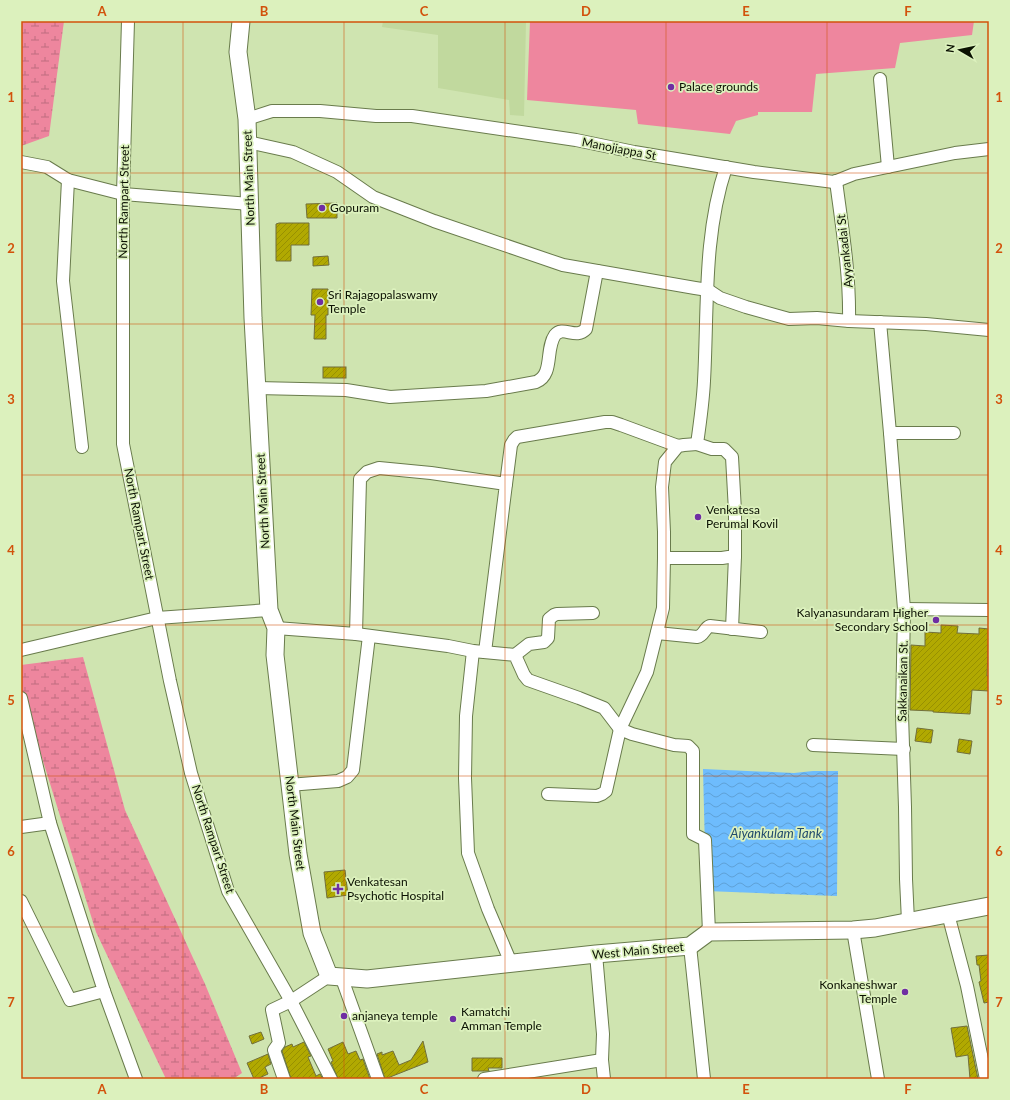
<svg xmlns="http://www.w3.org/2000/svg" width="1010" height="1100" font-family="Lato,sans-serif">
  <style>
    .built { fill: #c1d99e }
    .green { fill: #ee869e }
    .wetland { fill: url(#wetland-marsh) }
    .water { fill: url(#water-waves) }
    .building { fill: url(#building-hatch); stroke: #716f3c }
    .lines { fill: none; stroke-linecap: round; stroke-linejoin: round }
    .street-casing { stroke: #697b4c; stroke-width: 14 }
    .secondary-casing { stroke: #697b4c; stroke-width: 19 }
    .street { stroke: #fff; stroke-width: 12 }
    .secondary { stroke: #fff; stroke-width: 17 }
    .grid { fill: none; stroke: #d2520b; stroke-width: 1; stroke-opacity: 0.55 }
    .poi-dot { fill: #6f2ea3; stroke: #dcf1bd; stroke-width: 1.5 }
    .labels { text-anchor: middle; stroke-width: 3.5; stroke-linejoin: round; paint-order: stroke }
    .poi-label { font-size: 12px; fill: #0b1102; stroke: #dcf1bd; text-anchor: start }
    .street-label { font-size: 12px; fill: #0b1102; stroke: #dcf1bd }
    .water-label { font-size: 13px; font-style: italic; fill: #224b6d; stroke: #dcf1bd }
    .neatline { fill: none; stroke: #d2520b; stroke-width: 1.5 }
    .grid-label { font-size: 13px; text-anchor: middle; font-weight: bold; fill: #d2520b }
  </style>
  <defs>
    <pattern id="wetland-marsh" width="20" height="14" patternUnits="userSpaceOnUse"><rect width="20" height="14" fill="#ee869e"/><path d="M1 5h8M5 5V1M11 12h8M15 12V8" fill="none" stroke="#bf6c7f"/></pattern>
    <pattern id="water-waves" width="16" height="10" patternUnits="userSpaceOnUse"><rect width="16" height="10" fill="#6ebcfd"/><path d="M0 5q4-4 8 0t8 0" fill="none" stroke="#5ea1d7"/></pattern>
    <pattern id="building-hatch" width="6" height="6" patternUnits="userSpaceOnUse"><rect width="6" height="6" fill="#b1a901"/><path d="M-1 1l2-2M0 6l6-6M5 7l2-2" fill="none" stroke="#979001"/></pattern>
  </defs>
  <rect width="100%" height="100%" fill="#cfe4b0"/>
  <path class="built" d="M383 21H526L524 116 510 115 509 100 438 88V35L382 27Z"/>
  <path class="green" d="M530 21H974L972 35 900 43 895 68 816 74 812 112H758V115L736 121 730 134 638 124 636 110 527 100Z"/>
  <g class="wetland">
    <path d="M21 21H64L49 136 21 146Z"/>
    <path d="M83 657 125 810 205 984 242 1073 233 1079H166L96 932 21 690V665Z"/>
  </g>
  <path class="water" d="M703 769 794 773 813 771H838L837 896 706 891Z"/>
  <g class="building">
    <path d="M337 203V218H307L306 204Z"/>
    <path d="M279 223H309V245H291V261H276V224Z"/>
    <path d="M328 256 329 265 313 266V257Z"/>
    <path d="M312 289H328V315H326V339H314L315 315H311Z"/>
    <rect x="323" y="367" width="23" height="11"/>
    <path d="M941 625 958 626 957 633 979 634V628L989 629 987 676H989V691L972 690 970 714 933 712V711L910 710 911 645 925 646V632L941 633Z"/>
    <path d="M917 728 933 730 931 743 915 741Z"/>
    <path d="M959 739 972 741 970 754 957 752Z"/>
    <path d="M345 870 348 895 327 898 324 872Z"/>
    <path d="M989 955V1002L984 1003 979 982 981 981 979 965H977L976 956Z"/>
    <path d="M967 1026 978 1079H970L968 1055 956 1057 951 1028Z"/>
    <path d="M261 1032 264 1039 252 1044 249 1036Z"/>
    <path d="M423 1041 428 1062 385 1079 377 1054 382 1052V1055L393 1051 399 1065 411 1060Z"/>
    <path d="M304 1042 311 1056 308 1057 316 1076 320 1074 323 1079H291L282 1051 285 1047 292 1044 293 1047Z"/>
    <path d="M343 1042 348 1054 356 1051 360 1060 363 1059 370 1079H338L331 1062 333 1061 328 1049Z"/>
    <path d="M268 1054 271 1064 265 1067 268 1074 257 1079H254L247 1063Z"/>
    <path d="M472 1058H502V1068H488L489 1071H472Z"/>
  </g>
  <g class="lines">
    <defs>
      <g id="street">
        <path d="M128 21 123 194V444L170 681 191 773 228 891 291 1001 329 976"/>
        <path d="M880 79 888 167"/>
        <path d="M247 119 272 111H320L376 116H412L576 140 634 152 754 172 834 182 854 174 955 153 989 149"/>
        <path d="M248 142 293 152 337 172 373 197 434 221 563 265 695 288 708 290 720 298 746 307 789 319 817 318 849 321 926 324 989 330"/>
        <path d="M21 162 47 167 68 180 123 194 250 204"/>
        <path d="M68 180 63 281 82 447"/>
        <path d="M836 181C842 227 850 274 849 321"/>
        <path d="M880 322 890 433 904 609 902 715 905 807 906 879 908 921"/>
        <path d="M257 388 346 390 390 397 486 391 536 382C554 375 545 349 555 335 563 325 576 340 586 329L597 271"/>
        <path d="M890 433H954"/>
        <path d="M506 484 511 445 514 440 517 437 605 422H612L621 425 678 446"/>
        <path d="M664 558V532L662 487 665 462 678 446 684 445 697 444"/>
        <path d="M904 609 989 610"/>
        <path d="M276 628 356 634 448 646 473 651 515 655 524 675 528 680 579 698 604 708 620 729 632 734 674 745 688 746 693 751V834L705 840 709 932"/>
        <path d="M732 629 735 556"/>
        <path d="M657 633 697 637C704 636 704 628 710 626L761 632"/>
        <path d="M356 634 360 479 367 472 379 468 431 473 506 484 485 652"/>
        <path d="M21 650 157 618 269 610"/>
        <path d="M473 651 466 716 465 778 468 853 488 909 511 963"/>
        <path d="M515 655 529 644 544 642 548 638 549 619 554 615 557 614 593 613"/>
        <path d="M21 698 50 823 104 991 70 1000 21 901"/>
        <path d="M813 745 904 749"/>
        <path d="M289 785 338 781 347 777 353 770 369 636"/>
        <path d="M548 794 597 796 602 794 606 791 620 729 647 672 663 608 664 558H722L735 556V511L732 457 724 449H712L697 444C700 423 703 402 704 381 708 310 703 236 726 167"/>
        <path d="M21 827 50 823"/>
        <path d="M948 914 967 986 986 1079"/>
        <path d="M853 930 878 1079"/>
        <path d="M690 946 704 1079"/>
        <path d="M596 954 603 1034 602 1060 604 1079"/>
        <path d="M341 976 378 1079"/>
        <path d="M104 991 136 1079"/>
        <path d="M284 1079 274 1050 279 1043 272 1010 291 1001 331 1079"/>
        <path d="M484 1079 602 1060"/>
      </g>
      <path id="secondary" d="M241 21 238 52 247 119 253 318 269 610 276 628 275 655 298 854 312 933 329 976 367 979 596 954 690 946 709 932 853 930 875 928 989 906"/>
    </defs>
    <use href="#street" class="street-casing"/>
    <use href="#secondary" class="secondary-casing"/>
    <use href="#street" class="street"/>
    <use href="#secondary" class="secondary"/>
  </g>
  <path class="grid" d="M183 21V1079M344 21V1079M505 21V1079M666 21V1079M827 21V1079M21 173H989M21 324H989M21 475H989M21 625H989M21 776H989M21 927H989"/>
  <g class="poi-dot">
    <circle cx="671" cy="87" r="4"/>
    <circle cx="322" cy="208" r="4"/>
    <circle cx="320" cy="302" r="4"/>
    <circle cx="698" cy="517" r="4"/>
    <circle cx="936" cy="620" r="4"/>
    <path d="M336 883h4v4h4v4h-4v4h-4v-4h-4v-4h4z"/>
    <circle cx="905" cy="992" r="4"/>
    <circle cx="344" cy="1016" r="4"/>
    <circle cx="453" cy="1019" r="4"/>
  </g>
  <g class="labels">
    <g class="poi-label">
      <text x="679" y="91">Palace grounds</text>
      <text x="330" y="212">Gopuram</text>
      <text x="328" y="299">Sri Rajagopalaswamy<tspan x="328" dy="14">Temple</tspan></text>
      <text x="706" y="514">Venkatesa<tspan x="706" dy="14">Perumal Kovil</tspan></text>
      <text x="928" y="617" text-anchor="end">Kalyanasundaram Higher<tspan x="928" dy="14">Secondary School</tspan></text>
      <text x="347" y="886">Venkatesan<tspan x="347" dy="14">Psychotic Hospital</tspan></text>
      <text x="897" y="989" text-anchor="end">Konkaneshwar<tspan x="897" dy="14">Temple</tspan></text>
      <text x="461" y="1016">Kamatchi<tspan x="461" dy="14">Amman Temple</tspan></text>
      <text x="352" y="1020">anjaneya temple</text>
    </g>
    <g class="street-label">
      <text transform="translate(619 149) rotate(11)" y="4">Manojiappa St</text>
      <text transform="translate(249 178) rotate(-92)" y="4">North Main Street</text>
      <text transform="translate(124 202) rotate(-89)" y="4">North Rampart Street</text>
      <text transform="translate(845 251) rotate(-96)" y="4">Ayyankadai St</text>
      <text transform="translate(263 501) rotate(-93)" y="4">North Main Street</text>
      <text transform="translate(139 524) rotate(79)" y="4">North Rampart Street</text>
      <text transform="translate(903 681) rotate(-89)" y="4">Sakkanaikan St.</text>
      <text transform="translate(295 823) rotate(83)" y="4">North Main Street</text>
      <text transform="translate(213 839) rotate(72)" y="4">North Rampart Street</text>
      <text transform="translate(638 951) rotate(-5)" y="4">West Main Street</text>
    </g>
    <g class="water-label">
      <text x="776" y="838">Aiyankulam Tank</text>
    </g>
  </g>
  <rect width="1010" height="1100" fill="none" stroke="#dcf1bd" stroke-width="44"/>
  <g transform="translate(960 50) rotate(279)" stroke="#dcf1bd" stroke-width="3" paint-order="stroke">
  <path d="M0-3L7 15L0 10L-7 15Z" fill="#0b1102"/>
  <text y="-6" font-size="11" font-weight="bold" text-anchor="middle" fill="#0b1102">N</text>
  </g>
  <rect x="22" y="22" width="966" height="1056" class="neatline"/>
  <g class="grid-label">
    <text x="102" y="16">A</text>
    <text x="264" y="16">B</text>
    <text x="424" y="16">C</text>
    <text x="586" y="16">D</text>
    <text x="746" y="16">E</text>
    <text x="908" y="16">F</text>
    <text x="11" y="102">1</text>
    <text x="999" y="102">1</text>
    <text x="11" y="253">2</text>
    <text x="999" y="253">2</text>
    <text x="11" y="404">3</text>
    <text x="999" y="404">3</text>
    <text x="11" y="555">4</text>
    <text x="999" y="555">4</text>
    <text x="11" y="705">5</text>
    <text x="999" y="705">5</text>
    <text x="11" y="856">6</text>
    <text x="999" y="856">6</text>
    <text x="11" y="1007">7</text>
    <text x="999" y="1007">7</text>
    <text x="102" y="1094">A</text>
    <text x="264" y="1094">B</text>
    <text x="424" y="1094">C</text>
    <text x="586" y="1094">D</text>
    <text x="746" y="1094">E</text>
    <text x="908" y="1094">F</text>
  </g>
</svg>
